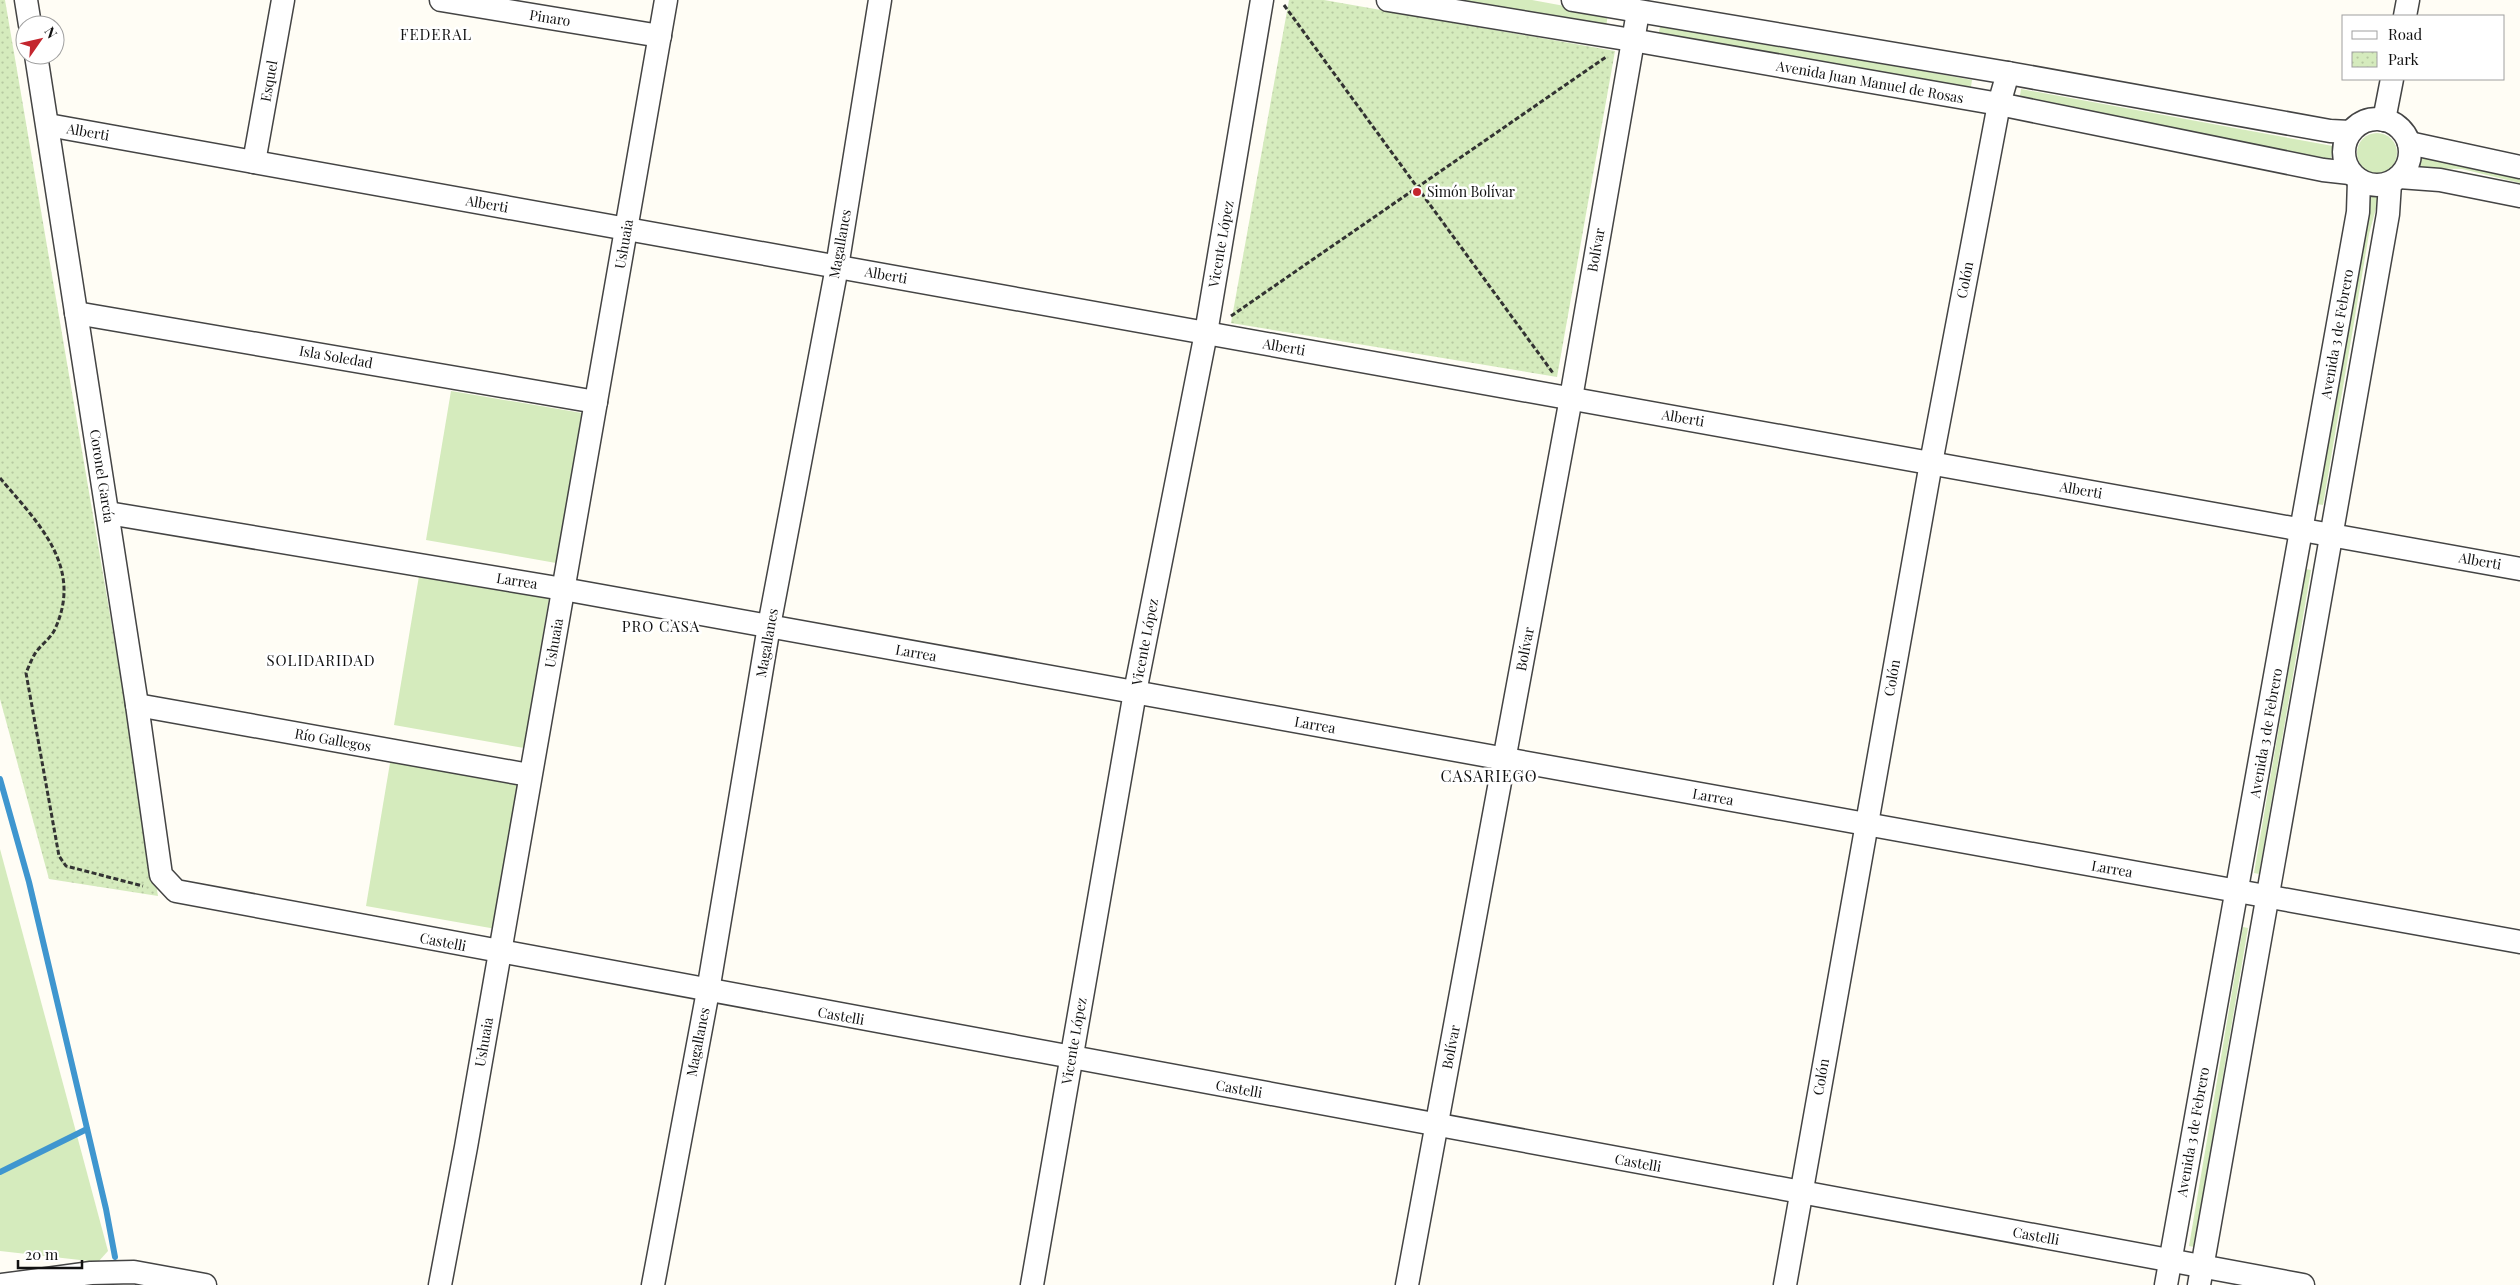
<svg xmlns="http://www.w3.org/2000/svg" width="2520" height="1285" font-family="'Playfair Display',serif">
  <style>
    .grass { fill: #d5ebbd }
    .park { fill: url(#park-dots) }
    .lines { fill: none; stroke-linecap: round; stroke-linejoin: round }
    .stream { stroke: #3f96cf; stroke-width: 6 }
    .minor-casing { stroke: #444; stroke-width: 25 }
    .path { stroke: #333; stroke-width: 3; stroke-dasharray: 5 2.5; stroke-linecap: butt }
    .minor { stroke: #fff; stroke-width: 22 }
    .poi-dot { fill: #c4262e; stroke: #fff; stroke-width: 2 }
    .labels { text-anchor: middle; stroke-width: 5; stroke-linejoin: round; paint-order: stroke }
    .street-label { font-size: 14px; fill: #111; stroke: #fff }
    .poi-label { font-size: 14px; fill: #111; stroke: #fff; text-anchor: start }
    .neighbourhood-label { font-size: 15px; letter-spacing: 1px; fill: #111; stroke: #fff }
    .quarter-label { font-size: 16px; letter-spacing: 1px; fill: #111; stroke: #fff }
  </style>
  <defs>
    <pattern id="park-dots" width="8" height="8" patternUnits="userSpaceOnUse" patternTransform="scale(1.25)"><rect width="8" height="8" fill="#d5ebbd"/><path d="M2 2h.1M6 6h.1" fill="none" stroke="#b6c8a1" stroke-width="1.8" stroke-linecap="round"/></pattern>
  </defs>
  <rect width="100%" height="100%" fill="#fffdf5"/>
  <g class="grass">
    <path d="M1459 0H1532L1608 14 1606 27Z"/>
    <path d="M1661 23 1972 80 1970 93 1658 36Z"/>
    <path d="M2021 89 2333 146 2331 159 2019 102Z"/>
    <circle cx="2377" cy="153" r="20"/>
    <path d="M2422 152 2520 177V183L2462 169 2418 168Z"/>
    <path d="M2365 191 2380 194 2369 234 2323 505 2317 504 2364 234Z"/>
    <path d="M451 391 582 413 556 563 426 540Z"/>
    <path d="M2306 569 2311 570 2259 874 2254 873Z"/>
    <path d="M419 576 549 598 524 748 394 725Z"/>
    <path d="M391 757 521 779 496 929 366 906Z"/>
    <path d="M0 849 108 1251 98 1262 0 1251Z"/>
    <path d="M2243 927 2248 928 2194 1247 2189 1246Z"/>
  </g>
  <g class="park">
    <path d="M0 0H5L158 896 49 879 0 699Z"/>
    <path d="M1289 0H1324L1615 51 1557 377 1231 323Z"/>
  </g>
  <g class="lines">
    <g class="stream">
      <path d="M0 779 29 882 106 1209 115 1257"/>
      <path d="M0 1172 87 1129"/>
    </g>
    <defs>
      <g id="minor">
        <path d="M26 0 30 25"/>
        <path d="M441 0 660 36"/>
        <path d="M1388 0 1632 40 1999 104 2323 170 2350 173"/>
        <path d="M1573 0 2008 73 2330 131 2350 132"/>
        <path d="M2405 16 2408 0"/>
        <path d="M36 55 137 705 161 875 176 891 2303 1285"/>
        <circle cx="2377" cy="152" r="33"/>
        <path d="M2384 120 2392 79"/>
        <path d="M48 125 2520 569"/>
        <path d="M2409 143 2520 167"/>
        <path d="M254 162 283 0"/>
        <path d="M2399 177 2440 180 2520 196"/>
        <path d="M76 313 596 402"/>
        <path d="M108 513 563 589 2520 942"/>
        <path d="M137 705 529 775"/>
        <path d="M2 1285 91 1273 134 1272 205 1285"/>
        <path d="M440 1285 466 1147 666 0"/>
        <path d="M653 1285 708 991 769 626 837 267 880 0"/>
        <path d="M1032 1285 1135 692 1206 333 1262 0"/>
        <path d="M1407 1285 1571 398 1638 12"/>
        <path d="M1785 1285 1931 463 1999 104 2008 73"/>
        <path d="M2166 1285 2358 212 2359 180"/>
        <path d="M2199 1285 2388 214 2390 183"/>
      </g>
    </defs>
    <use href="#minor" class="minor-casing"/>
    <g class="path">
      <path d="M1284 5 1553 373"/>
      <path d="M1231 316 1606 57"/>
      <path d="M0 478C37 522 84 566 55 629 51 638 42 644 36 652 32 658 29 666 26 673L59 856 66 866 143 886"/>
    </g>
    <use href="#minor" class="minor"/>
  </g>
  <circle class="poi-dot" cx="1417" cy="192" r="5"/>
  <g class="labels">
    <g class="street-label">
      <text transform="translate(550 18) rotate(9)" y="5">Pinaro</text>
      <text transform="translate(269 81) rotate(-80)" y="5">Esquel</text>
      <text transform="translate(1870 82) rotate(10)" y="5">Avenida Juan Manuel de Rosas</text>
      <text transform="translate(88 132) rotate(10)" y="5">Alberti</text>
      <text transform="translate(487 204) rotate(10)" y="5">Alberti</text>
      <text transform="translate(624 244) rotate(-80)" y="5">Ushuaia</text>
      <text transform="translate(840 244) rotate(-80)" y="5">Magallanes</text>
      <text transform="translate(1221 244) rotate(-80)" y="5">Vicente López</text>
      <text transform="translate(1596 250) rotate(-80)" y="5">Bolívar</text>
      <text transform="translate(886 275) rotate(10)" y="5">Alberti</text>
      <text transform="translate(1965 280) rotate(-79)" y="5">Colón</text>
      <text transform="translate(2337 334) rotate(-80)" y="5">Avenida 3 de Febrero</text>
      <text transform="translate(1284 347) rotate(10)" y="5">Alberti</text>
      <text transform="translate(336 357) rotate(10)" y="5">Isla Soledad</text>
      <text transform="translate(1683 418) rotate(10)" y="5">Alberti</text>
      <text transform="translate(102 476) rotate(81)" y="5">Coronel García</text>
      <text transform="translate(2081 490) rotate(10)" y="5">Alberti</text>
      <text transform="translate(2480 561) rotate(10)" y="5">Alberti</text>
      <text transform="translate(517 581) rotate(9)" y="5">Larrea</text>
      <text transform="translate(1145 642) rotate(-79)" y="5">Vicente López</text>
      <text transform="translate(554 643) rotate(-80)" y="5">Ushuaia</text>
      <text transform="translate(767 643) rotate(-80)" y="5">Magallanes</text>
      <text transform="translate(1525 649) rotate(-79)" y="5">Bolívar</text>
      <text transform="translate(916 653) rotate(10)" y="5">Larrea</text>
      <text transform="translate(1892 678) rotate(-80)" y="5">Colón</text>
      <text transform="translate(1315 725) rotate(10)" y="5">Larrea</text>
      <text transform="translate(2266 733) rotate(-80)" y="5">Avenida 3 de Febrero</text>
      <text transform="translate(333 740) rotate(10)" y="5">Río Gallegos</text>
      <text transform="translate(1713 797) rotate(10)" y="5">Larrea</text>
      <text transform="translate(2112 869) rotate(10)" y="5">Larrea</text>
      <text transform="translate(443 942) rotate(11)" y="5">Castelli</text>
      <text transform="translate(841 1016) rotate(10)" y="5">Castelli</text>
      <text transform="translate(1074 1041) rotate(-80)" y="5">Vicente López</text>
      <text transform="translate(484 1042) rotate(-80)" y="5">Ushuaia</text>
      <text transform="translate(698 1042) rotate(-79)" y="5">Magallanes</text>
      <text transform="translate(1451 1047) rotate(-79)" y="5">Bolívar</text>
      <text transform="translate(1821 1077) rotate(-80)" y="5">Colón</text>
      <text transform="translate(1239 1089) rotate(10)" y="5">Castelli</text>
      <text transform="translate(2193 1132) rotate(-80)" y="5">Avenida 3 de Febrero</text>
      <text transform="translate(1638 1163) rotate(10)" y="5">Castelli</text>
      <text transform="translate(2036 1236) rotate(10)" y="5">Castelli</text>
    </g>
    <g class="poi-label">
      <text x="1427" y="197">Simón Bolívar</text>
    </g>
    <g class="neighbourhood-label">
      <text x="436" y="40">FEDERAL</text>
      <text x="661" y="632">PRO CASA</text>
      <text x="321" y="666">SOLIDARIDAD</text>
    </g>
    <g class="quarter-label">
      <text x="1489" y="782">CASARIEGO</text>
    </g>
  </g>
  <rect x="2342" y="15" width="162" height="65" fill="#ffffff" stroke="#a0a0a0"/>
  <rect x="2352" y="31" width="25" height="8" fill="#ffffff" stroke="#a0a0a0"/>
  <text x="2388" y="40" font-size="15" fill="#111111">Road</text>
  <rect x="2352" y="52" width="25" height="15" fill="url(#park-dots)" stroke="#a0a0a0"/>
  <text x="2388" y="65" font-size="15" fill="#111111">Park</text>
  <g transform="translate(40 40) rotate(56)"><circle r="24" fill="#ffffff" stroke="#a0a0a0"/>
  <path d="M0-4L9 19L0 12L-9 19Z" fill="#c4262e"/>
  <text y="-8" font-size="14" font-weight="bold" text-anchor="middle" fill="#111111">N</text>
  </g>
  <path d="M18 1260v8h64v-8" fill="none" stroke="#111111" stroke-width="2.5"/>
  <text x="25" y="1260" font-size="15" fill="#111111" stroke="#ffffff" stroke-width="4" paint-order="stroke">20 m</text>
</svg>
